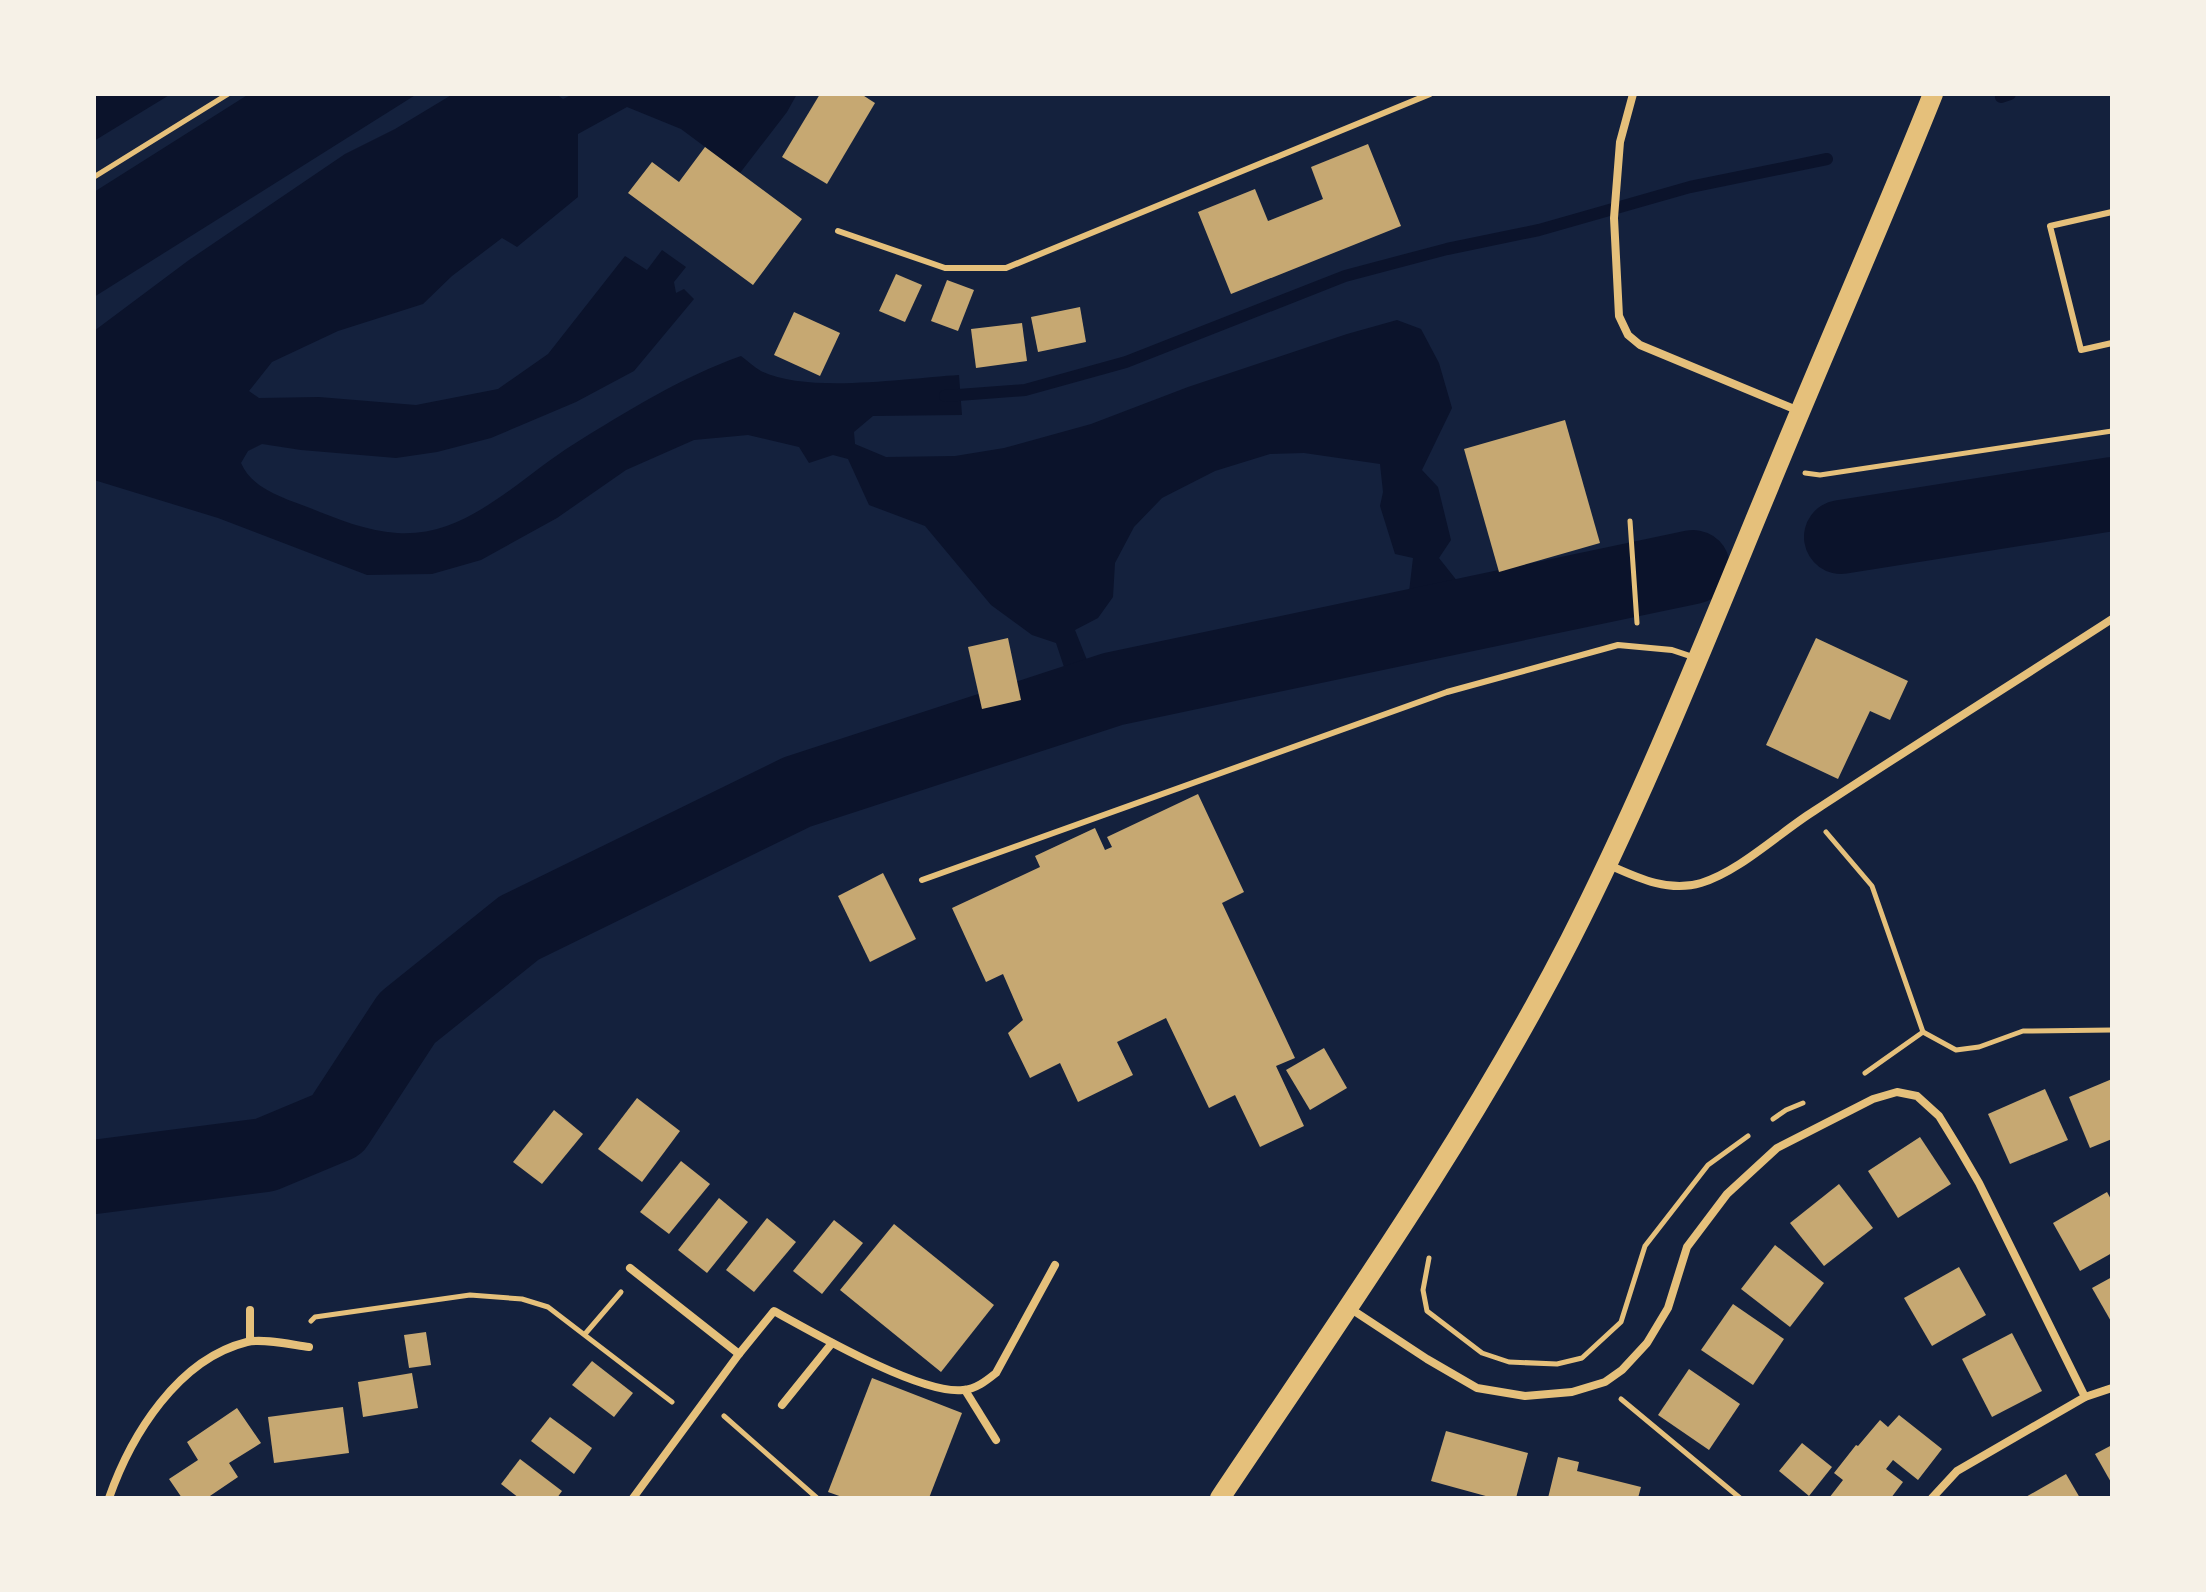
<svg xmlns="http://www.w3.org/2000/svg" width="2206" height="1592" font-family="Montserrat,sans-serif">
  <style>
    .water { fill: #0b132b }
    .lines { fill: none; stroke-linecap: round; stroke-linejoin: round }
    .stream { stroke: #0b132b; stroke-width: 12 }
    .river { stroke: #0b132b; stroke-width: 74 }
    .building { fill: #c6a872 }
    .path { stroke: #e5c07b; stroke-width: 5 }
    .service { stroke: #e5c07b; stroke-width: 6 }
    .minor { stroke: #e5c07b; stroke-width: 8 }
    .primary { stroke: #e5c07b; stroke-width: 20 }
  </style>
  <rect width="100%" height="100%" fill="#14213d"/>
  <g class="water">
    <path d="M94 94H171L94 141Z"/>
    <path d="M249 94H417L94 297V192Z"/>
    <path d="M453 94H556L563 99 573 94H797L787 112 740 173 681 129 627 107 578 134V197L517 247 502 238 452 276 423 304 338 331 272 362 249 391 259 398 319 397 416 405 498 389 548 354 625 256 647 270 662 250 686 267 674 282 676 293 684 289 694 299 634 371 576 402 491 438 437 452 396 458 301 450 262 444 248 451 241 463C252 489 284 498 310 508 338 519 366 531 397 533 467 538 519 478 574 444 627 411 682 377 741 356 748 361 754 367 761 371 807 394 907 378 959 375L962 415 873 416 854 432 855 444 886 457 955 456 1004 448 1091 424 1188 387 1347 334 1397 320 1421 329 1439 363 1452 408 1422 470 1438 487 1451 540 1439 558 1458 582 1409 592 1413 558 1395 554 1380 506 1383 492 1380 464 1304 453 1270 454 1215 471 1162 498 1134 527 1115 563 1113 597 1098 618 1075 630 1089 665 1064 667 1056 643 1032 635 991 605 925 526 869 505 848 459 833 455 809 463 799 447 748 435 694 440 626 470 557 518 481 560 432 574 367 575 218 518 94 480V331L189 260 345 154 395 129Z"/>
  </g>
  <g class="lines">
    <g class="stream">
      <path d="M2001 97 2010 94"/>
      <path d="M945 396 1025 390 1126 362 1345 276 1447 249 1539 230 1690 187 1827 159"/>
    </g>
    <g class="river">
      <path d="M1841 537 2112 494"/>
      <path d="M94 1177 265 1155 337 1125 407 1018 519 928 797 792 1113 689 1693 567"/>
    </g>
  </g>
  <g class="building">
    <path d="M820 94H861L875 103 827 184 782 157Z"/>
    <path d="M1368 144 1401 226 1231 294 1198 212 1255 189 1268 221 1323 199 1311 167Z"/>
    <path d="M705 147 802 219 753 285 628 193 652 162 679 182Z"/>
    <path d="M896 274 922 285 905 322 879 311Z"/>
    <path d="M947 280 974 290 958 331 931 321Z"/>
    <path d="M1080 307 1086 342 1038 352 1031 317Z"/>
    <path d="M794 312 840 333 820 376 774 355Z"/>
    <path d="M1022 323 1027 361 976 368 971 329Z"/>
    <path d="M1565 420 1600 543 1499 572 1464 449Z"/>
    <path d="M1008 638 1021 700 982 709 968 647Z"/>
    <path d="M1816 638 1908 681 1890 720 1870 711 1838 779 1766 745Z"/>
    <path d="M1198 794 1244 892 1222 903 1295 1058 1276 1066 1304 1126 1260 1147 1235 1095 1209 1108 1166 1018 1117 1042 1133 1075 1078 1102 1060 1063 1030 1078 1008 1033 1023 1020 1003 974 986 982 952 908 1040 867 1035 856 1095 828 1105 850 1112 847 1107 837Z"/>
    <path d="M883 873 916 939 870 962 838 896Z"/>
    <path d="M1324 1048 1347 1088 1310 1110 1286 1070Z"/>
    <path d="M2112 1079V1139L2090 1148 2069 1097Z"/>
    <path d="M2045 1089 2068 1140 2010 1164 1988 1114Z"/>
    <path d="M637 1098 680 1131 642 1182 598 1149Z"/>
    <path d="M554 1110 583 1134 542 1184 513 1162Z"/>
    <path d="M1920 1137 1951 1184 1898 1218 1868 1171Z"/>
    <path d="M681 1161 710 1184 669 1234 640 1212Z"/>
    <path d="M1839 1184 1873 1228 1824 1266 1790 1223Z"/>
    <path d="M2107 1192 2112 1201V1253L2080 1271 2053 1223Z"/>
    <path d="M719 1198 748 1222 707 1273 678 1250Z"/>
    <path d="M767 1218 796 1242 754 1292 726 1270Z"/>
    <path d="M834 1220 863 1243 822 1294 793 1271Z"/>
    <path d="M894 1224 994 1305 941 1372 840 1290Z"/>
    <path d="M1775 1245 1824 1283 1790 1327 1741 1289Z"/>
    <path d="M1959 1267 1986 1315 1932 1346 1904 1298Z"/>
    <path d="M2112 1277V1323L2092 1288Z"/>
    <path d="M1733 1304 1784 1339 1753 1385 1701 1350Z"/>
    <path d="M426 1332 431 1365 409 1368 404 1335Z"/>
    <path d="M2012 1333 2042 1391 1992 1417 1962 1359Z"/>
    <path d="M592 1361 633 1393 614 1417 572 1385Z"/>
    <path d="M1689 1369 1740 1404 1709 1450 1658 1415Z"/>
    <path d="M412 1373 418 1408 363 1417 358 1382Z"/>
    <path d="M872 1378 962 1413 929 1498H845L828 1492Z"/>
    <path d="M343 1407 349 1453 274 1463 268 1417Z"/>
    <path d="M237 1408 261 1443 229 1463 238 1477 207 1498H182L169 1479 198 1460 187 1442Z"/>
    <path d="M1899 1415 1942 1449 1918 1480 1893 1460 1886 1469 1903 1482 1891 1498H1829L1843 1480 1834 1473 1856 1445 1858 1446 1880 1420 1888 1427Z"/>
    <path d="M550 1417 592 1448 574 1474 531 1441Z"/>
    <path d="M1446 1431 1528 1453 1516 1498H1493L1431 1481Z"/>
    <path d="M1802 1443 1832 1467 1809 1496 1779 1471Z"/>
    <path d="M2112 1445V1484L2095 1454Z"/>
    <path d="M1558 1457 1579 1462 1577 1471 1641 1487 1638 1498H1548Z"/>
    <path d="M520 1459 562 1491 557 1498H519L501 1484Z"/>
    <path d="M2066 1474 2080 1498H2024Z"/>
  </g>
  <g class="lines">
    <g class="path">
      <path d="M94 177 228 94"/>
      <path d="M1805 473 1820 475 2112 431"/>
      <path d="M1630 521 1637 623"/>
      <path d="M1826 832 1872 886 1923 1032 1956 1050 1979 1047 2023 1031 2112 1030"/>
      <path d="M1865 1073 1923 1032"/>
      <path d="M1773 1119 1786 1110 1803 1103"/>
      <path d="M1429 1258 1423 1290 1427 1311 1482 1353 1509 1362 1557 1364 1582 1358 1621 1322 1645 1246 1708 1165 1748 1136"/>
      <path d="M311 1321 315 1317 470 1295 522 1299 548 1307 672 1402"/>
      <path d="M585 1334 621 1292"/>
      <path d="M1621 1399 1740 1498"/>
      <path d="M724 1416 817 1498"/>
    </g>
    <g class="service">
      <path d="M2112 212 2050 226 2081 350 2112 343"/>
      <path d="M838 231 945 268H1006L1430 94"/>
      <path d="M922 880 1447 692 1618 645 1672 650 1696 658"/>
    </g>
    <g class="minor">
      <path d="M1633 94 1620 142 1614 218 1619 316 1628 335 1640 345 1799 411"/>
      <path d="M1607 864C1636 877 1668 893 1701 883 1740 871 1779 833 1814 811 1913 746 2013 683 2112 619"/>
      <path d="M630 1268 739 1354"/>
      <path d="M1348 1307 1427 1359 1477 1388 1525 1396 1572 1392 1605 1382 1622 1370 1647 1343 1668 1308 1687 1247 1727 1194 1777 1148 1873 1099 1897 1092 1917 1096 1939 1116 1958 1147 1979 1183 2085 1397"/>
      <path d="M250 1341V1310"/>
      <path d="M965 1390 996 1440"/>
      <path d="M782 1405 832 1343"/>
      <path d="M109 1498C131 1435 178 1359 247 1342 262 1338 293 1345 309 1347"/>
      <path d="M633 1498 739 1354 774 1311C814 1333 921 1395 963 1390 976 1389 986 1381 996 1373L1055 1265"/>
      <path d="M1932 1498 1957 1471 2085 1397 2112 1388"/>
    </g>
    <path class="primary" d="M1220 1498C1342 1316 1470 1135 1570 940 1648 787 1711 626 1777 467 1828 343 1883 219 1933 94"/>
  </g>
  <rect width="2206" height="1592" fill="none" stroke="#f6f1e7" stroke-width="192"/>
</svg>
